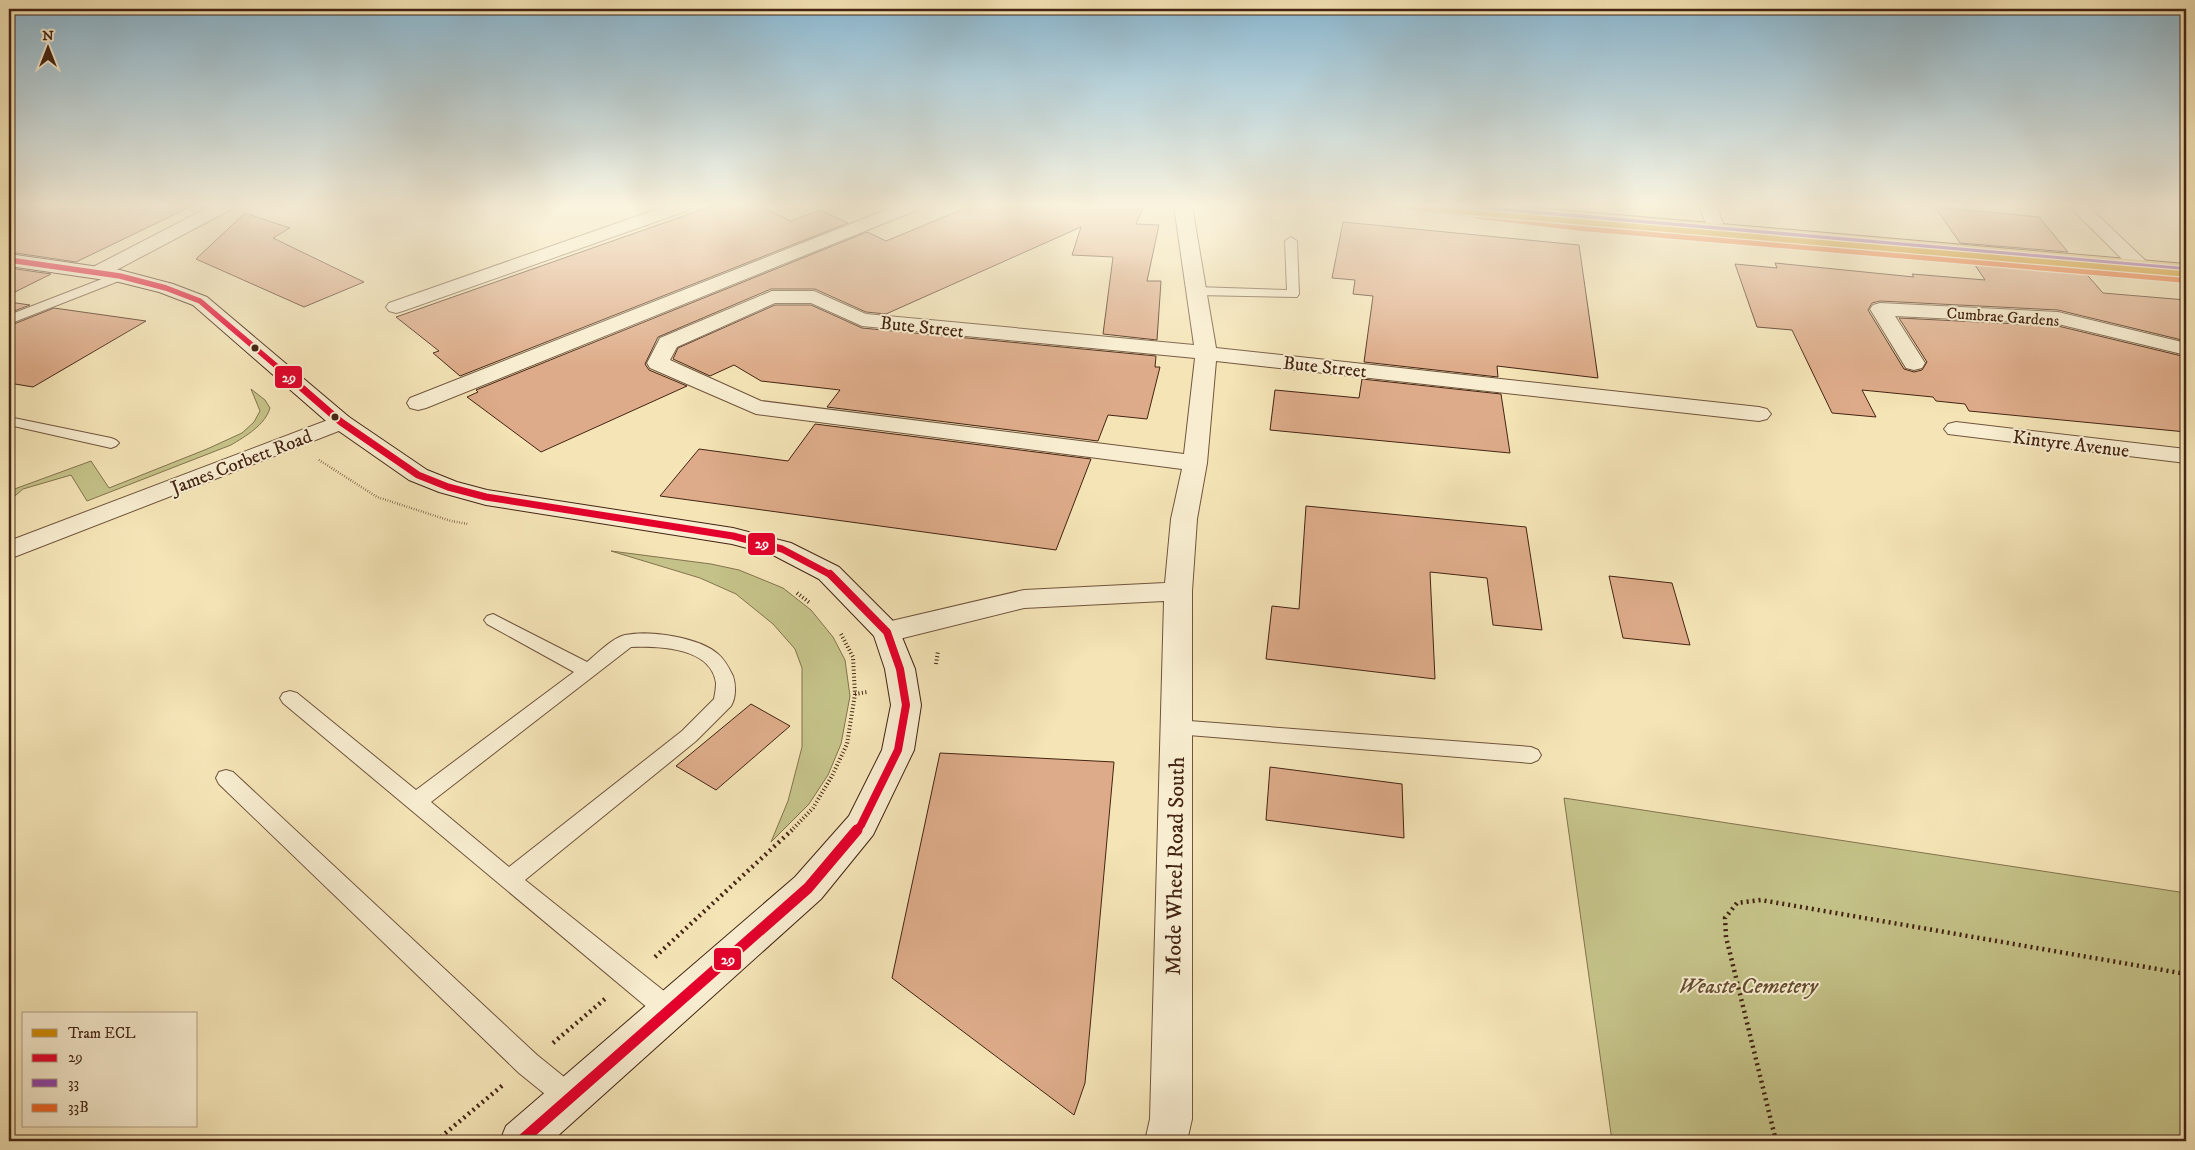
<svg xmlns="http://www.w3.org/2000/svg" width="2195" height="1150" font-family="'IM FELL DW Pica',serif">
  <style>
    .green { fill: #c4c288; stroke: #84734e }
    .building { fill: #ddab89; stroke: #442413 }
    .lines { fill: none; stroke-linecap: round; stroke-linejoin: round }
    .lane-casing { stroke: #70543c; stroke-width: 2 }
    .street-casing { stroke: #70543c; stroke-width: 2 }
    .secondary-casing { stroke: #442413; stroke-width: 2 }
    .primary-casing { stroke: #442413; stroke-width: 2 }
    .path-far2 { stroke: #442413; stroke-width: 2.5; stroke-dasharray: 0.5 2; stroke-linecap: butt }
    .path-far1 { stroke: #442413; stroke-width: 4; stroke-dasharray: 1 2.5; stroke-linecap: butt }
    .path { stroke: #442413; stroke-width: 4.5; stroke-dasharray: 2 4; stroke-linecap: butt }
    .lane { fill: #f8edd0; fill-rule: evenodd }
    .street { fill: #f8edd0; fill-rule: evenodd }
    .secondary { fill: #f8edd0; fill-rule: evenodd }
    .primary { fill: #eac27b; fill-rule: evenodd }
    .bus-1-far3-casing { stroke: #f8edd0; stroke-width: 8 }
    .bus-1-far2-casing { stroke: #f8edd0; stroke-width: 10 }
    .bus-1-far1-casing { stroke: #f8edd0; stroke-width: 12 }
    .bus-1-casing { stroke: #f8edd0; stroke-width: 14 }
    .bus-2-casing { stroke: #f8edd0; stroke-width: 8 }
    .bus-3-casing { stroke: #f8edd0; stroke-width: 8 }
    .bus-1-far3 { stroke: #e4002b; stroke-width: 5.5 }
    .bus-1-far2 { stroke: #e4002b; stroke-width: 7 }
    .bus-1-far1 { stroke: #e4002b; stroke-width: 8 }
    .bus-1 { stroke: #e4002b; stroke-width: 11 }
    .bus-2 { stroke: #8e44ad; stroke-width: 5.5 }
    .bus-3 { stroke: #f26522; stroke-width: 5.5 }
    .tram-1-casing { stroke: #f8edd0; stroke-width: 8 }
    .tram-1 { stroke: #d38c04; stroke-width: 5.5 }
    .bus-dot { fill: #442413; stroke: #f8edd0; stroke-width: 2 }
    .labels { text-anchor: middle; stroke-width: 4; stroke-linejoin: round; paint-order: stroke }
    .far-street-label { font-size: 16px; fill: #442413; stroke: #f8edd0 }
    .street-label { font-size: 19px; fill: #442413; stroke: #f8edd0 }
    .near-street-label { font-size: 22px; fill: #442413; stroke: #f8edd0 }
    .near-park-label { font-size: 22px; font-style: italic; fill: #644c30; stroke: #f8edd0 }
    .line-badge { stroke: #f8edd0; stroke-width: 2 }
    .badge-label { font-size: 14px; text-anchor: middle; font-weight: bold; fill: #fff }
  </style>
  <rect width="100%" height="100%" fill="#f4e4b6"/>
  <filter id="stains"><feTurbulence type="fractalNoise" baseFrequency=".004" numOctaves="4"/><feColorMatrix values="0 0 0 0 .2 0 0 0 0 .09 0 0 0 0 .02 0 0 0 .5 -.17"/></filter>
  <radialGradient id="worn" r=".72"><stop offset=".6" stop-color="#630" stop-opacity="0"/><stop offset="1" stop-color="#630" stop-opacity=".3"/></radialGradient>
  <g class="green">
    <path d="M251 389 265 400 270 408C265 425 246 436 231 445L87 501 71 475 23 489 9 501V491L91 461 109 488 207 449 242 433 254 422 260 411Z"/>
    <path d="M611 551 711 564 739 570 783 588 811 610 833 637 845 660 850 696 841 744 828 775 809 804 771 842 788 801 802 747V668L795 649 773 624 736 594 700 578Z"/>
    <path d="M1564 798 2186 893V1141H1612Z"/>
  </g>
  <g class="building">
    <path d="M9 206H192L76 262 9 252Z"/>
    <path d="M712 206H759L791 221 820 210 848 223 460 376 433 353 439 351 396 317Z"/>
    <path d="M964 206H1144L1136 224 1159 225 1147 281H1161L1157 340 1103 334 1113 257 1072 255 1081 227 886 314 866 312 815 289H771L658 337 645 364 649 370 687 386 541 452 467 397 478 392 476 390 867 232 886 241 961 210Z"/>
    <path d="M1935 207 2039 217 2068 252 1960 243Z"/>
    <path d="M245 213 290 228 273 238 364 282 304 307 196 259Z"/>
    <path d="M1343 222 1579 245 1598 378 1497 366 1498 377 1364 362 1373 296 1353 294 1355 280 1332 278Z"/>
    <path d="M1971 259 2082 269 2103 293 2186 300V341L2058 310 1880 301 1872 303 1868 310 1904 369 1914 372 1922 370 1927 362 1899 318 2058 326 2186 357V432L1969 411 1965 404 1936 401 1933 397 1862 390 1876 417 1832 413 1792 330 1757 327 1735 264 1777 268 1775 263 1914 277 1912 274 1985 280Z"/>
    <path d="M9 268 51 274 9 295Z"/>
    <path d="M9 302 30 305 9 313Z"/>
    <path d="M775 305H811L862 328 1156 356 1155 367H1160L1147 419 1108 415 1098 441 827 407 840 390 761 381 734 365 710 376 673 359 678 348Z"/>
    <path d="M54 308 146 321 33 387 9 383V326Z"/>
    <path d="M1362 379 1501 394 1510 453 1270 430 1275 390 1359 398Z"/>
    <path d="M815 424 1091 459 1056 550 660 496 699 449 788 461Z"/>
    <path d="M1306 506 1526 527 1542 630 1493 625 1487 578 1430 572 1435 679 1266 659 1272 606 1299 609Z"/>
    <path d="M1609 576 1672 583 1690 645 1623 638Z"/>
    <path d="M751 704 790 726 716 790 676 766Z"/>
    <path d="M940 753 1114 762 1085 1083 1074 1115 892 978Z"/>
    <path d="M1270 767 1402 784 1404 838 1266 820Z"/>
  </g>
  <g class="lines">
    <defs>
      <g id="lane">
        <path d="M1291 237 1297 241 1299 294 1297 297 1196 295 1190 291 1196 287 1287 290 1285 241Z"/>
        <path d="M120 272 126 276 124 279 9 324V315Z"/>
        <path d="M9 417 111 438 116 440 119 443 116 446 111 448 9 425Z"/>
        <path d="M493 614 587 662C597 654 612 638 625 635 649 630 699 637 718 654 725 660 729 668 733 676 736 685 736 698 731 706L696 741 525 880 679 1003 682 1011 679 1019 670 1022 661 1019 283 703 280 698 283 693 290 691 297 693 416 790 574 672 487 624 484 620 487 616ZM631 647C658 646 711 647 716 683 716 688 715 694 714 699L682 731 509 867 431 802Z"/>
        <path d="M1176 720 1531 747 1538 750 1541 755 1538 760 1531 763 1176 734 1169 732 1166 727 1169 722Z"/>
        <path d="M226 770 233 772 537 1055 579 1089 583 1098 579 1107 570 1111 561 1107 519 1073 219 784 216 778 219 772Z"/>
      </g>
      <g id="street">
        <path d="M211 206H233L230 210 105 276 98 278 91 276 88 272 91 268Z"/>
        <path d="M666 206H692L689 210 403 311 396 313 389 311 386 307 389 303Z"/>
        <path d="M896 206H920L917 210 426 408 418 410 410 408 407 403 410 398Z"/>
        <path d="M1174 206H1192L1216 348 1759 407 1767 409 1771 414 1767 419 1759 421 1216 361 1207 463 1197 519 1192 591V1119L1187 1141H1145L1150 1119 1164 601 1024 608 887 642 877 639 872 632 877 625 887 622 1024 590 1165 583 1171 519 1182 469 756 414 650 368 647 363 660 338 772 291H814L866 314 1194 345ZM775 303H811L862 326 1195 358 1184 454 761 401 670 360 677 347Z"/>
        <path d="M1699 206H1717L1725 230 1722 234 1716 235 1710 234Z"/>
        <path d="M2069 206H2088L2147 262 2150 266 2147 270 2140 272 2133 270Z"/>
        <path d="M1880 303 2058 312 2186 343V355L2058 324 1895 316 1925 363 1922 368 1914 370 1906 368 1870 309 1873 305Z"/>
        <path d="M341 415 349 417 353 422 349 427 9 559V541Z"/>
        <path d="M1956 422 2186 449V463L1948 434 1944 429 1948 424Z"/>
      </g>
      <path id="secondary" d="M9 254 120 270 173 284 207 297 349 417 427 470 457 482 487 490 733 528 791 543 839 567 897 625 915 669 921 705 914 750 873 835 821 899 552 1141H500L506 1126 795 877 849 816 882 750 891 705 885 669 874 636 819 579 773 555 732 544 486 505 439 492 409 480 333 427 193 305 159 292 119 282 9 266Z"/>
      <path id="primary" d="M1409 206H1513L2186 264V276L1499 215 1478 216 1418 211 1412 210Z"/>
    </defs>
    <use href="#lane" class="lane-casing"/>
    <use href="#street" class="street-casing"/>
    <use href="#secondary" class="secondary-casing"/>
    <use href="#primary" class="primary-casing"/>
    <path class="path-far2" d="M319 460 377 497 451 521 468 524"/>
    <g class="path-far1">
      <path d="M797 593 810 603"/>
      <path d="M936 664 938 651"/>
      <path d="M855 694 867 692"/>
      <path d="M791 831 813 808 832 776 847 744 855 694 853 657 841 634"/>
    </g>
    <g class="path">
      <path d="M655 957 792 830"/>
      <path d="M553 1043 606 998"/>
      <path d="M436 1141 503 1085"/>
      <path d="M1776 1141 1726 937 1725 918 1737 903 1761 900 2186 974"/>
    </g>
    <use href="#lane" class="lane"/>
    <use href="#street" class="street"/>
    <use href="#secondary" class="secondary"/>
    <use href="#primary" class="primary"/>
    <defs>
      <path id="bus-1-far3" d="M9 260 120 276 166 288 200 301 281 370"/>
      <path id="bus-1-far2" d="M280 369 341 422 418 475 448 487 486 497 733 536 782 549 831 575"/>
      <path id="bus-1-far1" d="M830 574 887 632 900 669 906 705 898 750 861 825 856 831"/>
      <path id="bus-1" d="M521 1141 808 888 857 830"/>
      <path id="bus-2" d="M1418 206 1478 211 1499 210 2186 270"/>
      <path id="bus-3" d="M1477 216 1579 228 2185 280"/>
    </defs>
    <use href="#bus-1-far3" class="bus-1-far3-casing"/>
    <use href="#bus-1-far2" class="bus-1-far2-casing"/>
    <use href="#bus-1-far1" class="bus-1-far1-casing"/>
    <use href="#bus-1" class="bus-1-casing"/>
    <use href="#bus-2" class="bus-2-casing"/>
    <use href="#bus-3" class="bus-3-casing"/>
    <use href="#bus-1-far3" class="bus-1-far3"/>
    <use href="#bus-1-far2" class="bus-1-far2"/>
    <use href="#bus-1-far1" class="bus-1-far1"/>
    <use href="#bus-1" class="bus-1"/>
    <use href="#bus-2" class="bus-2"/>
    <use href="#bus-3" class="bus-3"/>
    <defs>
      <path id="tram-1" d="M1395 206 2186 274"/>
    </defs>
    <use href="#tram-1" class="tram-1-casing"/>
    <use href="#tram-1" class="tram-1"/>
  </g>
  <linearGradient id="sky" x2="0" y2="1"><stop stop-color="#89b8d3"/><stop offset="0.56" stop-color="#faf3de"/><stop offset="1" stop-color="#faf3de" stop-opacity="0"/></linearGradient>
  <rect width="2195" height="367" fill="url(#sky)"/>
  <g class="bus-dot">
    <circle cx="255" cy="348" r="4.5"/>
    <circle cx="335" cy="417" r="4.5"/>
  </g>
  <g class="labels">
    <g class="far-street-label">
      <text transform="translate(2003 316) rotate(4)" y="6">Cumbrae Gardens</text>
    </g>
    <g class="street-label">
      <text transform="translate(922 326) rotate(6)" y="7">Bute Street</text>
      <text transform="translate(1325 366) rotate(6)" y="7">Bute Street</text>
      <text transform="translate(2071 443) rotate(7)" y="7">Kintyre Avenue</text>
      <text transform="translate(241 461) rotate(-21)" y="7">James Corbett Road</text>
    </g>
    <g class="near-street-label">
      <text transform="translate(1174 866) rotate(-89)" y="8">Mode Wheel Road South</text>
    </g>
    <g class="near-park-label">
      <text x="1748" y="993">Weaste Cemetery</text>
    </g>
  </g>
  <g class="line-badge">
    <rect x="274" y="365" width="29" height="24" rx="5" fill="#e4002b"/>
    <rect x="747" y="532" width="29" height="24" rx="5" fill="#e4002b"/>
    <rect x="713" y="947" width="29" height="24" rx="5" fill="#e4002b"/>
  </g>
  <g class="badge-label">
    <text x="289" y="382">29</text>
    <text x="762" y="548">29</text>
    <text x="728" y="964">29</text>
  </g>
  <rect width="2195" height="1150" fill="none" stroke="#f4e4b6" stroke-width="30"/>
  <rect x="10" y="10" width="2175" height="1130" fill="none" stroke="#442413" stroke-width="2.5"/>
  <rect x="15" y="15" width="2165" height="1120" fill="none" stroke="#442413"/>
  <rect x="22" y="1012" width="175" height="115" fill="#f8edd0" stroke="#b09d84"/>
  <rect x="32" y="1029" width="25" height="8" fill="#d38c04" stroke="#b09d84"/>
  <text x="68" y="1038" font-size="15" fill="#442413">Tram ECL</text>
  <rect x="32" y="1054" width="25" height="8" fill="#e4002b" stroke="#b09d84"/>
  <text x="68" y="1062" font-size="15" fill="#442413">29</text>
  <rect x="32" y="1079" width="25" height="8" fill="#8e44ad" stroke="#b09d84"/>
  <text x="68" y="1088" font-size="15" fill="#442413">33</text>
  <rect x="32" y="1104" width="25" height="8" fill="#f26522" stroke="#b09d84"/>
  <text x="68" y="1112" font-size="15" fill="#442413">33B</text>
  <g transform="translate(48 48)" stroke="#f8edd0" stroke-width="4" paint-order="stroke">
  <path d="M0-4L9 19L0 12L-9 19Z" fill="#442413"/>
  <text y="-8" font-size="14" font-weight="bold" text-anchor="middle" fill="#442413">N</text>
  </g>
  <rect width="100%" height="100%" filter="url(#stains)"/>
  <rect width="100%" height="100%" fill="url(#worn)"/>
</svg>
